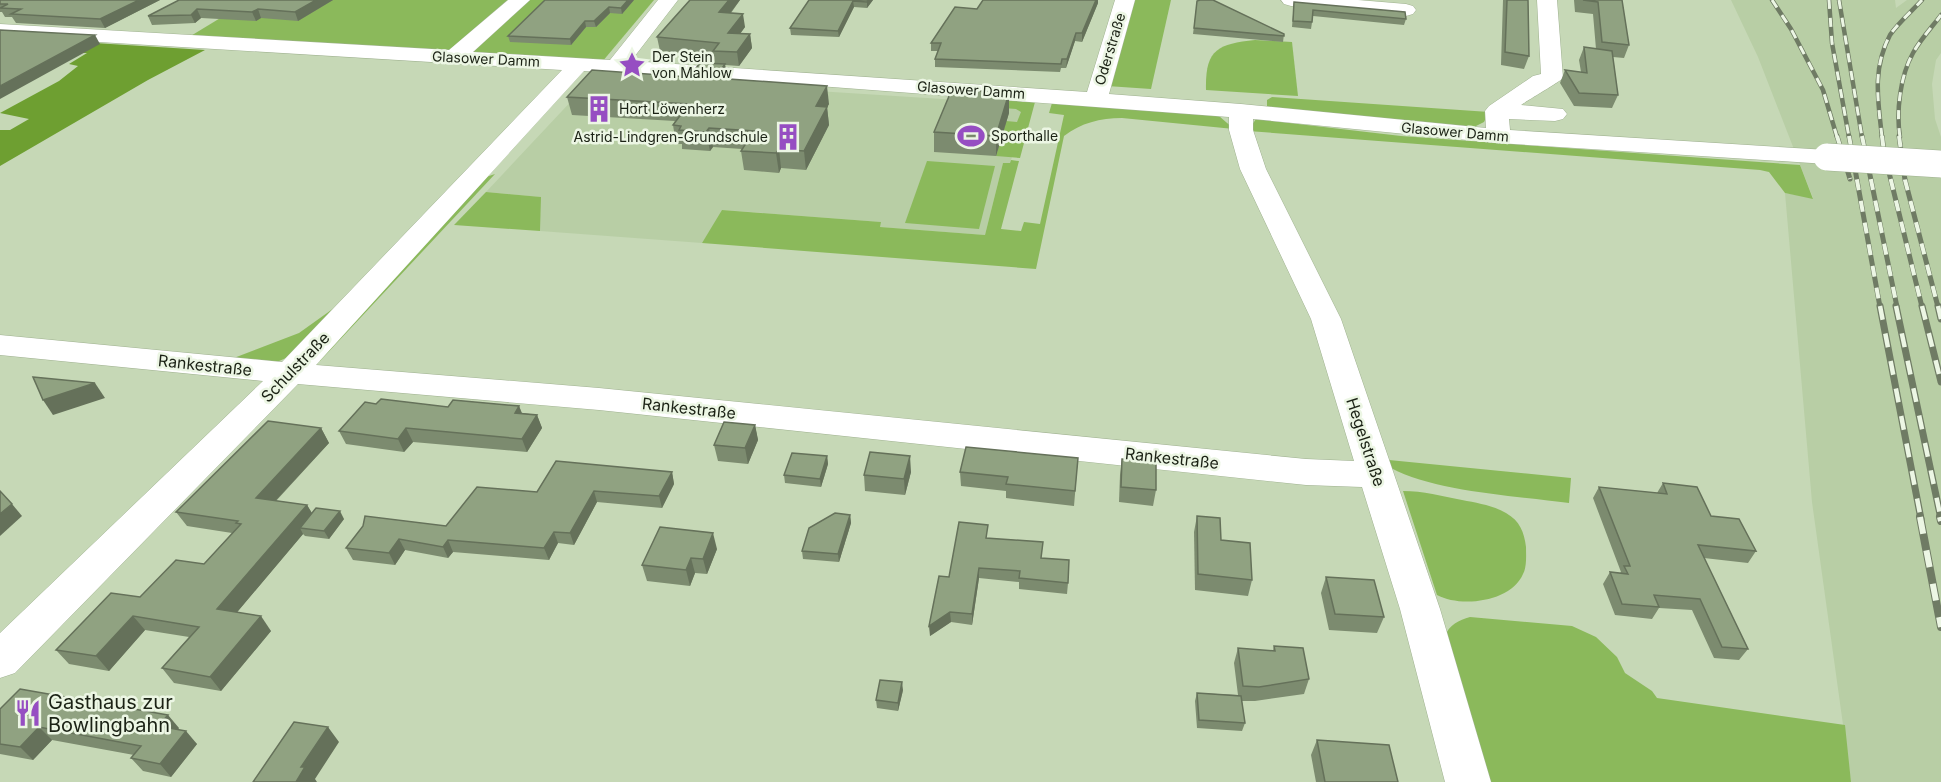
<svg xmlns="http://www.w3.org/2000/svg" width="1941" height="782" font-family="Inter,sans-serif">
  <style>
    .built { fill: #b8cea5 }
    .green { fill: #8bb95b }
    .forest { fill: #6e9f31 }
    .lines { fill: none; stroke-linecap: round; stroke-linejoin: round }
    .minor-casing { stroke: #9fb190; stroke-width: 1 }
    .minor { fill: #fff; fill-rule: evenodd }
    .rail-far3-casing { stroke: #6f7b64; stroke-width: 4.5 }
    .rail-far2-casing { stroke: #6f7b64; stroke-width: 5 }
    .rail-far1-casing { stroke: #6f7b64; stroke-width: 7 }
    .rail-casing { stroke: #6f7b64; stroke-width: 8 }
    .rail-far3 { stroke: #ecf6e4; stroke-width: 3; stroke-dasharray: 9; stroke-linecap: butt }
    .rail-far2 { stroke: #ecf6e4; stroke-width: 4; stroke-dasharray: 11; stroke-linecap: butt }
    .rail-far1 { stroke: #ecf6e4; stroke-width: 4.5; stroke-dasharray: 14; stroke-linecap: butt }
    .rail { stroke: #ecf6e4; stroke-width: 6; stroke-dasharray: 17; stroke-linecap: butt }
    .minor-bridge-casing { stroke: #9fb190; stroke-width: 28; stroke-linecap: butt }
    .minor-bridge { stroke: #fff; stroke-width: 27 }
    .wall { fill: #7c8b6f }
    .shaded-wall { fill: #65715a }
    .building { fill: #90a281; stroke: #65715a; stroke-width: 1.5 }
    .labels { text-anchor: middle; stroke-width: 5; stroke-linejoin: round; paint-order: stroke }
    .far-street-label { font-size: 14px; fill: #1b2215; stroke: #ecf6e4 }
    .far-poi-label { font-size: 14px; fill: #1b2215; stroke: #ecf6e4; text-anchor: start }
    .street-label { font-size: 16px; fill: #1b2215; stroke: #ecf6e4 }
    .near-poi-label { font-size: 20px; fill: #1b2215; stroke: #ecf6e4; text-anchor: start }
  </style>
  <rect width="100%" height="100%" fill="#c6d8b6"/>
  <g class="built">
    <path d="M1731 0H1895L1896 8 1907 0H1941V53L1936 60 1932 84 1935 119 1941 137V782H1851L1812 502 1785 193 1813 198 1758 57Z"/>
    <path d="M597 77 958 100 980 98 1030 102 1010 163H1003L985 235 879 227 881 222 723 210 702 243 540 231V197L486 192 592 79Z"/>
  </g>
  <g class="green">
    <path d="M250 0H654L602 62 189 37Z"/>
    <path d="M1132 0H1171L1151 89 1107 86Z"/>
    <path d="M1255 40 1292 42 1298 96 1206 90C1205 50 1217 44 1255 40Z"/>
    <path d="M1272 97 1489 112 1484 122 1472 128 1267 109V100Z"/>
    <path d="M998 100 1035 102 1020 158 996 156 1006 121 1017 122 1021 112 1016 109 1003 108Z"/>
    <path d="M1052 103 1219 116 1234 129 1122 118C1100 118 1081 123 1064 136L1036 269 702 243 722 210 881 222 880 227 985 235 1003 163H1010L1011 160 1019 161 1001 229 1021 231 1024 222 1040 224 1064 115 1049 113Z"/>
    <path d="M1256 119 1401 136 1800 165 1813 199 1785 193 1769 172 1760 170 1248 131Z"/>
    <path d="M927 161 995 166 979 229 905 223Z"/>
    <path d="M495 174 320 361 319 355 486 177Z"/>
    <path d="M486 192 541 197 540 231 454 225Z"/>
    <path d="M348 298 286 358 270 365 226 361 299 333Z"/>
    <path d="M1389 460 1571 478 1569 503C1519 496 1435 492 1391 468Z"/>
    <path d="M1403 491C1423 491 1442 496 1462 500 1477 503 1492 505 1506 513 1520 521 1524 532 1526 547 1526 555 1527 567 1523 574 1511 602 1461 608 1437 595Z"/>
    <path d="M1470 617 1572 626 1596 637 1617 657 1625 673 1652 691 1657 698 1845 725 1851 782H1485L1445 636C1449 625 1459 620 1470 617Z"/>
  </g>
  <path class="forest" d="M0 37 205 50 148 80 0 166V130H10L29 119 0 113 59 81 78 66 69 64 87 53H0Z"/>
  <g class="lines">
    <defs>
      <g id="minor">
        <path d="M508 0H530L473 52 610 60 658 0H678L631 61 1087 92 1115 0H1135L1109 94 1241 104 1486 128 1485 111 1489 106 1533 76 1541 74 1537 0H1557L1563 78C1561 81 1528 100 1521 105L1563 109 1567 114 1563 119 1555 121 1509 119 1510 130 1827 150 1836 152 1839 157 1836 162 1827 164 1498 143 1253 119V130L1266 169 1341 319 1440 609 1491 782H1445L1400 609 1362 487 1306 485 599 410 298 384 15 673 0 678V633L263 381 0 355V335L282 362 562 70 0 36V24L449 50ZM584 71 779 83 1229 117V130L1240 169 1311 319 1354 461 1306 459 599 388 316 365Z"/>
        <path d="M1281 0H1358L1406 4 1413 6 1416 10 1413 14 1406 16 1291 6 1284 4Z"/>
      </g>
    </defs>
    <use href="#minor" class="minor-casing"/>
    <use href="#minor" class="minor"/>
    <defs>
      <g id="rail-far3">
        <path d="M1772 0 1791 29 1823 90 1837 137"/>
        <path d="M1829 0 1832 43 1849 137"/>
        <path d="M1839 0 1862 137"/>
        <path d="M1882 137C1878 101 1872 69 1890 35 1898 23 1912 11 1922 0"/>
        <path d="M1900 137C1896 112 1900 76 1913 53 1920 40 1932 27 1941 15"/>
      </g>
      <g id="rail-far2">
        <path d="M1837 136 1850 179"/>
        <path d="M1849 136 1880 307"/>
        <path d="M1862 136 1897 307"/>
        <path d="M1882 136 1884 152 1922 307"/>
        <path d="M1899 136 1905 180 1938 307"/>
      </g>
      <g id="rail-far1">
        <path d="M1880 306 1921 519"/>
        <path d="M1896 306 1941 519"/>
        <path d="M1922 306 1941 382"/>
        <path d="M1938 306 1941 319"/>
      </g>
      <g id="rail">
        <path d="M1920 517 1941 627"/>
        <path d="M1940 517 1941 521"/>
      </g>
    </defs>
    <use href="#rail-far3" class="rail-far3-casing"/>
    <use href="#rail-far2" class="rail-far2-casing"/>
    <use href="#rail-far1" class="rail-far1-casing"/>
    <use href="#rail" class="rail-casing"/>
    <use href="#rail-far3" class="rail-far3"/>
    <use href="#rail-far2" class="rail-far2"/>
    <use href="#rail-far1" class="rail-far1"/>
    <use href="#rail" class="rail"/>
    <defs>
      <path id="minor-bridge" d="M1827 157 1941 164"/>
    </defs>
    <use href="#minor-bridge" class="minor-bridge-casing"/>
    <use href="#minor-bridge" class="minor-bridge"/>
  </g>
  <g class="wall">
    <path d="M0 0H160L105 28 16 23 12 17H5L2 12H0Z"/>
    <path d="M179 0H333L298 21 261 18 256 21 201 18 195 23 152 25 148 16Z"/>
    <path d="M634 0 622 14 610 13 596 27H586L571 45 510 42 508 36Z"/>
    <path d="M690 0H740L731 13 745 27 740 34H750L752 48 739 66 725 65 727 79 829 104 827 107 829 125 806 170 781 168 779 173 744 170 741 151 742 149 713 147 710 151 682 149V144H676L673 125 675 121 572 115 567 97 689 77 715 64 714 56 660 51 657 37Z"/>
    <path d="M809 0H873L867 8 854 7 839 37 791 35 790 28Z"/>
    <path d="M1503 0H1528L1529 56 1524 69 1501 65Z"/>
    <path d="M1574 0H1622L1629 45 1624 58 1613 57 1618 95 1612 108 1574 106 1560 83 1565 70 1581 72 1579 60 1584 47 1596 49 1593 14 1575 12Z"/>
    <path d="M1197 1 1284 34 1283 42 1193 34Z"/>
    <path d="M1294 2 1406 19 1404 25 1313 16 1311 29 1292 27Z"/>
    <path d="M1098 3 1082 42 1075 41 1066 68H1061L1060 72 935 67V59L938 51H931V43L977 9Z"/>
    <path d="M1009 113 996 156 934 152V132Z"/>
    <path d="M376 404 448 407 519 406 522 413 537 415 542 428 527 452 413 442 404 452 346 444 339 431Z"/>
    <path d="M755 425 758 440 748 464 718 461 714 445Z"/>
    <path d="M321 428 329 443 276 501 307 505 312 513 344 519 329 539 305 536 303 534 237 612 271 631 221 691 174 683 162 668 189 637 145 630 109 671 69 664 56 650 140 597 204 564 232 533 187 526 176 512Z"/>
    <path d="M827 456 828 464 821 487 785 483 784 475Z"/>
    <path d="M1078 458 1074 506 1006 498V491L961 486 960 472Z"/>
    <path d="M1122 459 1156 490 1153 506 1119 502 1120 475Z"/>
    <path d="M672 472 674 484 662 508 597 502 574 545 558 543 549 560 453 552 448 558 405 550 395 565 353 560 346 548 446 526 537 492Z"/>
    <path d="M911 472 905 495 865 491 864 475Z"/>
    <path d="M1663 483 1711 516 1756 551 1748 563 1704 558 1748 649 1739 660 1714 658 1692 610 1659 608 1652 619 1615 615 1603 584 1610 572 1620 573 1621 572 1593 498 1599 487 1657 493Z"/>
    <path d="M850 515 851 523 839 562 803 559 802 551Z"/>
    <path d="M1197 516 1221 540 1252 580 1248 596 1195 590 1194 532Z"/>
    <path d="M987 538 1041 558 1068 583 1067 594 1019 589V582L979 578 972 625 951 622 930 636 949 577Z"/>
    <path d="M717 549 707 574 695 573 690 586 647 581 642 565Z"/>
    <path d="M1326 577 1384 617 1377 633 1329 630 1321 593Z"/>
    <path d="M1274 646 1309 679 1304 694 1255 701H1242L1245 723 1242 731 1197 728 1195 701 1197 693 1238 695 1234 663 1238 648 1273 651Z"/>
    <path d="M903 690 898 711 877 708 876 700Z"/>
    <path d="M0 709 179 728 177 730 197 744 171 777 143 771 131 758 134 755 52 740 33 760 0 754Z"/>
    <path d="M1317 740 1398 782H1316L1311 755Z"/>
  </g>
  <g class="shaded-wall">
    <path d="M139 0H160L105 28 100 19Z"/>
    <path d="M316 0H333L298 21 295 12Z"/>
    <path d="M628 0H634L622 14 621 8Z"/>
    <path d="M729 0H740L721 25 719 12Z"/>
    <path d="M868 0H873L867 8V2Z"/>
    <path d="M1096 0H1098V3L1082 42V33Z"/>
    <path d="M853 1 854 7 839 37 838 31Z"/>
    <path d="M609 7 610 13 596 27 594 21Z"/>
    <path d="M197 9 201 18 195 23 191 15Z"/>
    <path d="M258 9 261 18 256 21 252 12Z"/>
    <path d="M743 14 745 27 730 47 728 33Z"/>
    <path d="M585 21 586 27 571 45 570 39Z"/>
    <path d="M1076 33 1075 41 1066 68 1067 59Z"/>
    <path d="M750 34 752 48 739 66 737 52Z"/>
    <path d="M95 35 100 44 0 99V86Z"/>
    <path d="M725 64 728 82 715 78Z"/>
    <path d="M827 86 829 104 818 124 816 106Z"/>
    <path d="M1009 93V113L996 156V136Z"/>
    <path d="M827 107 829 125 806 170 804 151Z"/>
    <path d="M709 128 713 147 710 151 706 132Z"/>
    <path d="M779 149 781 168 779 173 776 153Z"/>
    <path d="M95 383 105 398 53 415 43 400Z"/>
    <path d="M519 406 524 420 515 413Z"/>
    <path d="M537 415 542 428 527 452 522 439Z"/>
    <path d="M755 425 758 440 748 464 745 448Z"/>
    <path d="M321 428 329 443 265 512 256 498Z"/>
    <path d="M406 428 413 442 404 452 398 439Z"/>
    <path d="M827 456 828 464 821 487 820 479Z"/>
    <path d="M910 456 911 472 905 495 904 479Z"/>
    <path d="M672 472 674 484 662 508 659 496Z"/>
    <path d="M594 491 597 502 574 545 570 533Z"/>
    <path d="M12 504 22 516 0 536V514Z"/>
    <path d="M307 505 316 520 300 528 303 534 228 623 217 609Z"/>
    <path d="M340 511 344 519 329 539 324 531Z"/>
    <path d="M850 515 851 523 839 562 838 554Z"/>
    <path d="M554 532 558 543 549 560 544 548Z"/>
    <path d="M713 533 717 549 707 574 703 559Z"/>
    <path d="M399 539 405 550 395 565 389 553Z"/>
    <path d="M448 540 453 552 448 558 443 547Z"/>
    <path d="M691 558 695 573 690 586 686 570Z"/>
    <path d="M979 568V578L972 625V614Z"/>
    <path d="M950 612 951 622 930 636 929 626Z"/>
    <path d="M133 616 145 630 109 671 96 656Z"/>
    <path d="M261 616 271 631 221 691 210 677Z"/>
    <path d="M902 682 903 690 898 711V703Z"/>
    <path d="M168 715 179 728 170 739 158 726Z"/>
    <path d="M39 727 52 740 33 760 20 747Z"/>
    <path d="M328 727 339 742 315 779 317 782H296L301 767Z"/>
    <path d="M186 731 197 744 171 777 160 764Z"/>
  </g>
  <g class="building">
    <path d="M0 0H139L100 19 11 14 21 9 0 8 8 4H0Z"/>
    <path d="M179 0H316L295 12 258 9 252 12 197 9 191 15 148 16Z"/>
    <path d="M545 0H628L621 8 609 7 594 21H585L570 39 508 36Z"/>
    <path d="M690 0H729L719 12 743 14 728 33 750 34 737 52 713 51 719 43 657 37Z"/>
    <path d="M809 0H868L867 2 853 1 838 31 790 28Z"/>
    <path d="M983 0H1096L1082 33H1076L1067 59H1062L1061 64 935 59 941 43H931L955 7 977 9Z"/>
    <path d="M1200 0H1213L1284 34V36L1194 28 1197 1Z"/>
    <path d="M1507 0H1528L1529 56 1505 52Z"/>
    <path d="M1583 0H1622L1629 45 1602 42 1598 2Z"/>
    <path d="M1294 2 1405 12 1406 19 1313 10 1312 22 1293 21Z"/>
    <path d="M0 30 95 35 0 86Z"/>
    <path d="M1584 47 1612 51 1618 95 1579 93 1565 70 1587 73Z"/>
    <path d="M700 63 725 64 715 78 827 86 816 106 827 107 804 151 779 149 776 153 741 151 754 131 709 128 706 132 679 130 681 126 673 125 689 104 567 97 592 70 689 77Z"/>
    <path d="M952 89 1009 93 996 136 934 132Z"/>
    <path d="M33 377 95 383 43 400Z"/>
    <path d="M381 399 448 407 453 400 519 406 515 413 537 415 522 439 406 428 398 439 339 431 365 402 376 404Z"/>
    <path d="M268 421 321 428 256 498 307 505 217 609 261 616 210 677 162 668 199 627 133 616 96 656 56 650 111 593 140 597 176 560 204 564 241 524 236 523 238 521 176 512Z"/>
    <path d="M724 422 755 425 745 448 714 445Z"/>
    <path d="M966 447 1078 458 1075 491 1006 484 1008 477 960 472Z"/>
    <path d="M870 452 910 456 904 479 864 475Z"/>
    <path d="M792 453 827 456 820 479 784 475Z"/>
    <path d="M1122 459 1156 463V490L1121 487Z"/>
    <path d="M556 461 672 472 659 496 594 491 570 533 554 532 544 548 448 540 443 547 399 539 389 553 346 548 363 526 365 516 446 526 477 487 537 492Z"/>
    <path d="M1663 483 1697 487 1711 516 1739 519 1756 551 1698 545 1748 649 1722 647 1700 599 1654 595 1659 607 1622 604 1610 572 1628 574 1624 566H1630L1599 487 1667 494Z"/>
    <path d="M0 491 12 504 0 514Z"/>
    <path d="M316 508 340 511 324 531 300 528Z"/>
    <path d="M835 513 850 515 838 554 802 551 809 528Z"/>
    <path d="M1197 516 1220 518 1221 540 1250 543 1252 580 1198 574Z"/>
    <path d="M959 522 988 525 986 538 1043 542 1041 558 1069 560 1068 583 1019 578 1020 571 979 568 972 614 950 612 929 626 939 576 949 577Z"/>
    <path d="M660 527 713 533 703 559 691 558 686 570 642 565Z"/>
    <path d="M1326 577 1374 580 1384 617 1335 614Z"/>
    <path d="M1274 646 1303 648 1309 679 1259 687 1243 686 1238 648 1275 651Z"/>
    <path d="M880 680 902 682 898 703 876 700Z"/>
    <path d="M20 689 168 715 158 726 186 731 160 764 131 758 141 746 39 727 20 747 0 744V709Z"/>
    <path d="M1197 693 1241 696 1245 723 1199 720Z"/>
    <path d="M294 722 328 727 301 767H305L296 782H253Z"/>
    <path d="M1317 740 1389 745 1398 782H1325Z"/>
  </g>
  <defs>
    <symbol id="sight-bare" viewBox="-9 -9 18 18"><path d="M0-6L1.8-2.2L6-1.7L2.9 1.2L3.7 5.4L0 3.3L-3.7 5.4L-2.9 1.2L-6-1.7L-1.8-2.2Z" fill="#964ec2" stroke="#ecf6e4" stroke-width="2.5" paint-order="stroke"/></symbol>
    <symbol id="building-bare" viewBox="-9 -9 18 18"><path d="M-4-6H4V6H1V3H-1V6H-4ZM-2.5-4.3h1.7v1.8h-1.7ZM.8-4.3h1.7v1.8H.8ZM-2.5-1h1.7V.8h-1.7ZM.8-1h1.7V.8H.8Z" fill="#964ec2" stroke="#ecf6e4" stroke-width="2.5" paint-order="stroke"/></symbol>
    <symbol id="stadium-bare" viewBox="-9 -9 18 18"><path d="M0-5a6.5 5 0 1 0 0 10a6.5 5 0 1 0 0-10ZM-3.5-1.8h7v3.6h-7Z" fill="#964ec2" stroke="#ecf6e4" stroke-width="2.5" paint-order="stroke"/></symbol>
    <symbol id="restaurant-bare" viewBox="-9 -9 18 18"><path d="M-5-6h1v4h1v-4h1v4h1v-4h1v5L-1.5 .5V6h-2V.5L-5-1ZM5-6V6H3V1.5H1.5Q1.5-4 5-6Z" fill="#964ec2" stroke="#ecf6e4" stroke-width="2.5" paint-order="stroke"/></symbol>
  </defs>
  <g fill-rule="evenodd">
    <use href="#sight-bare" x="613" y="46" width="38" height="38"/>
    <use href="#building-bare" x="580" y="90" width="38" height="38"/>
    <use href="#stadium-bare" x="952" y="117" width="38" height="38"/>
    <use href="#building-bare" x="769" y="118" width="38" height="38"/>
    <use href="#restaurant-bare" x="9" y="694" width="38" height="38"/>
  </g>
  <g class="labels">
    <g class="far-street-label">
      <text transform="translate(1110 49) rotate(-73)" y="5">Oderstraße</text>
      <text transform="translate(486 59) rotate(3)" y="5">Glasower Damm</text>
      <text transform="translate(971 90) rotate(4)" y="5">Glasower Damm</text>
      <text transform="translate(1455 132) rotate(5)" y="5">Glasower Damm</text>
    </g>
    <g class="far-poi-label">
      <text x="652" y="62">Der Stein<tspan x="652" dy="16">von Mahlow</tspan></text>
      <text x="619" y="114">Hort Löwenherz</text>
      <text x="991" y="141">Sporthalle</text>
      <text x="768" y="142" text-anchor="end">Astrid-Lindgren-Grundschule</text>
    </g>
    <g class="street-label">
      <text transform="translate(205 365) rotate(6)" y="6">Rankestraße</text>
      <text transform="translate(295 367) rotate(-46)" y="6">Schulstraße</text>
      <text transform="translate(689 408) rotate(6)" y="6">Rankestraße</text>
      <text transform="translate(1366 442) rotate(72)" y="6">Hegelstraße</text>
      <text transform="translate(1172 458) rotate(6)" y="6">Rankestraße</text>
    </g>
    <g class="near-poi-label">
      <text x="48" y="709">Gasthaus zur<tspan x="48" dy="23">Bowlingbahn</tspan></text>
    </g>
  </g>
</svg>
